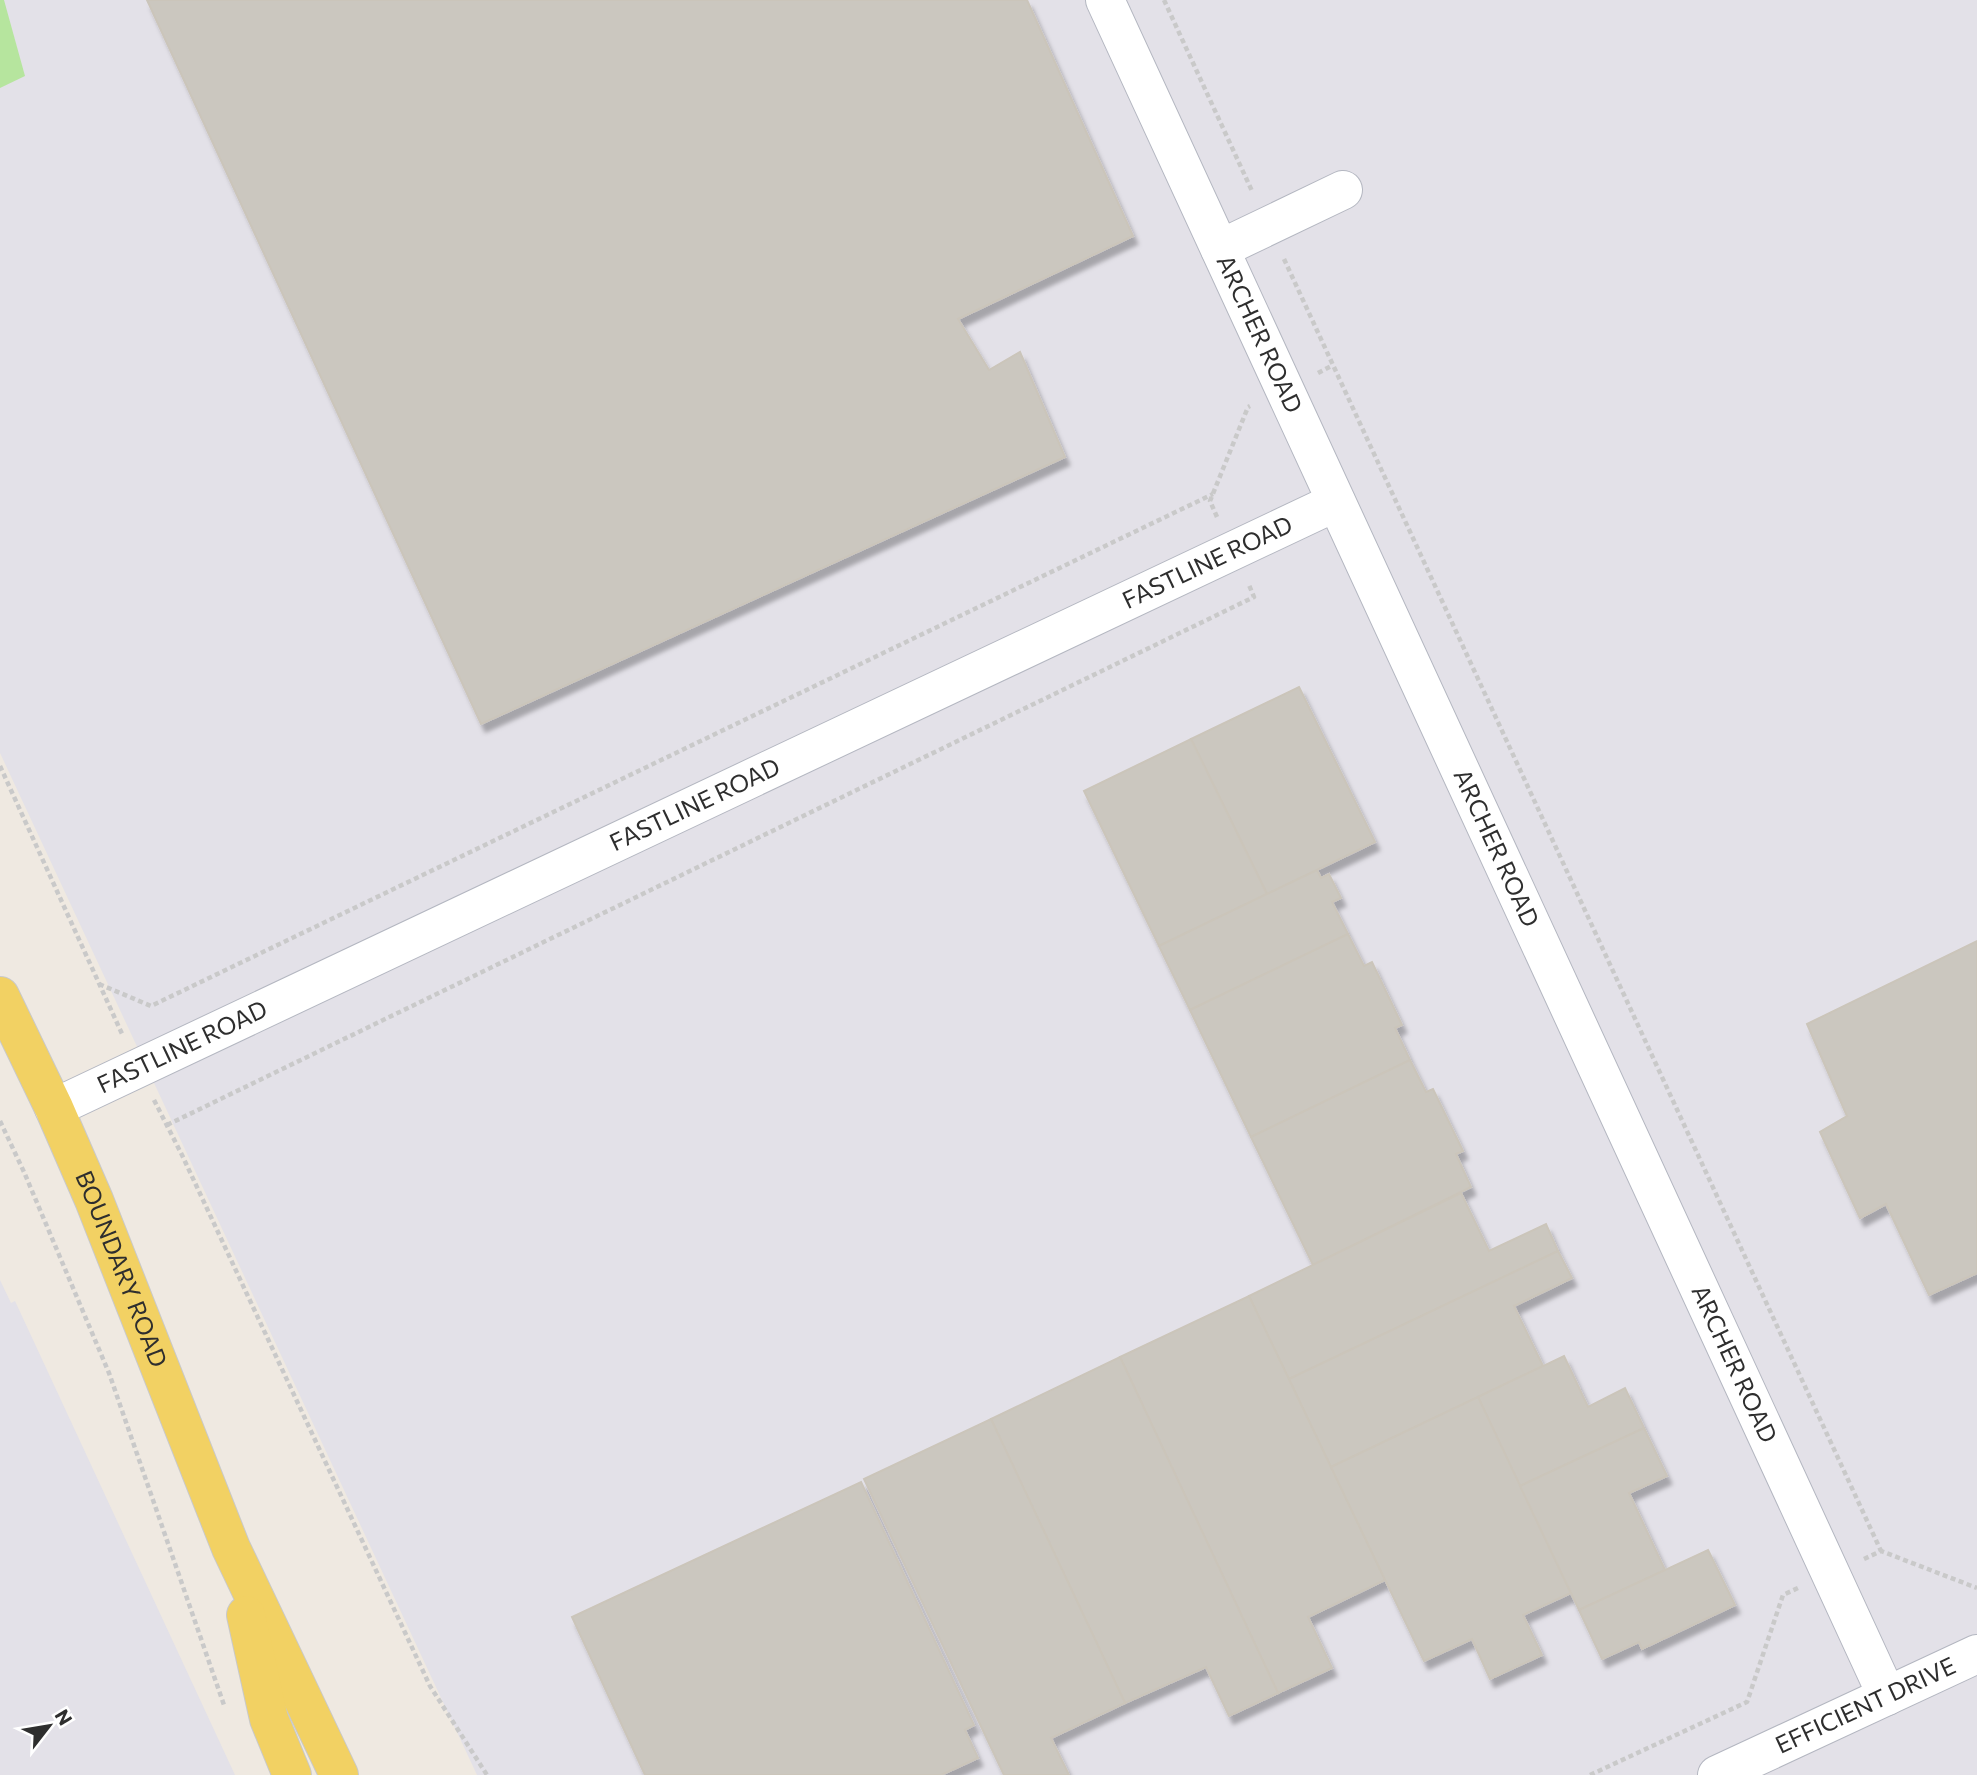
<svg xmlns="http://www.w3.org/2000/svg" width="1977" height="1775" font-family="Commissioner,sans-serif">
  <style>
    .industrial { fill: #e3e1e8 }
    .green { fill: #b6e59e }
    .building { fill: #cbc7bf; stroke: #cbc5ba; stroke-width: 2; filter: url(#shadow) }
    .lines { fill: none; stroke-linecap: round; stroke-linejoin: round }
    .minor-casing { stroke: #b4b7c1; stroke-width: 40 }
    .major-casing { stroke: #c9c9c9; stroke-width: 40 }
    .path { stroke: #c9c9c9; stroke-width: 4.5; stroke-dasharray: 5 3.5; stroke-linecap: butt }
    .minor { stroke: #fff; stroke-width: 38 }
    .major { stroke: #f2d163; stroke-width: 38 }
    .labels { text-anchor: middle; stroke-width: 5; stroke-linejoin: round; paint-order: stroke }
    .street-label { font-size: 24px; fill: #2e2e2e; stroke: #fff }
  </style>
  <defs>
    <filter id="shadow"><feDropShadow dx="4.5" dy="8" stdDeviation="2" flood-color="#0004"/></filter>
  </defs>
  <rect width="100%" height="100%" fill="#efe9e1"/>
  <g class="industrial">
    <path d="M0 0H1977V1775H477L0 753Z"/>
    <path d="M0 1280 11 1303 15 1301 235 1775H0Z"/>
  </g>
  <path class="green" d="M0 0H4L25 76 0 88Z"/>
  <g class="building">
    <path d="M147 0H1027L1133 236 958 319 989 370 1020 352 1065 457 481 724Z"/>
    <path d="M1299 687 1375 842 1267 894 1191 739Z"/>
    <path d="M1191 739 1267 894 1159 946 1084 791Z"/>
    <path d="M1317 870 1321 878 1329 874 1341 898 1332 902 1348 934 1190 1010 1159 946Z"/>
    <path d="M1348 934 1364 966 1372 962 1402 1025 1395 1028 1410 1060 1251 1137 1190 1010Z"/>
    <path d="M1977 941V1273L1929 1295 1886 1204 1860 1218 1820 1132 1847 1116 1807 1024Z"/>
    <path d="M1410 1060 1426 1092 1433 1089 1463 1151 1456 1154 1471 1187 1313 1265 1251 1137Z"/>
    <path d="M1461 1193 1489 1251 1546 1224 1558 1251 1289 1379 1249 1296Z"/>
    <path d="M1558 1251 1572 1278 1514 1306 1543 1366 1331 1467 1289 1379Z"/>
    <path d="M1249 1296 1385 1580 1308 1617 1332 1668 1278 1693 1120 1357Z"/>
    <path d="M1564 1356 1588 1407 1625 1388 1644 1428 1520 1486 1478 1397Z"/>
    <path d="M1120 1357 1278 1693 1229 1716 1206 1667 1125 1703 991 1419Z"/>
    <path d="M1478 1397 1571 1593 1523 1615 1542 1655 1490 1679 1472 1639 1424 1661 1331 1467Z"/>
    <path d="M991 1419 1125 1703 1051 1738 1069 1775H1004L864 1479Z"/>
    <path d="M1644 1428 1667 1476 1629 1493 1665 1570 1579 1610 1520 1486Z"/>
    <path d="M861 1482 974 1725 965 1730 978 1758 941 1775H645L572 1617Z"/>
    <path d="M1708 1550 1735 1605 1642 1649 1639 1642 1602 1659 1579 1610Z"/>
  </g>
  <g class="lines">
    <defs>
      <g id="minor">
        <path id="s1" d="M1105 0 1887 1696"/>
        <path d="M1220 249 1343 190"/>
        <path id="s2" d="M54 1108 1336 502"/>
        <path id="s3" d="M1717 1775 1977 1654"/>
      </g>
      <g id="major">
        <path id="s4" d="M0 996 54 1108 94 1200 231 1548 339 1775"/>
        <path d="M246 1615 269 1719 292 1775"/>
      </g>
    </defs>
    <use href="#minor" class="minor-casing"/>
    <use href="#major" class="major-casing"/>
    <g class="path">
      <path d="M1164 0 1252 191"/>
      <path d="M1284 259 1881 1551"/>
      <path d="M1318 373 1333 365"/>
      <path d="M1217 517 1210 501 1248 407 1250 406"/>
      <path d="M0 766 123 1036"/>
      <path d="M99 984 151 1006 1213 494"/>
      <path d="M154 1100 182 1155 430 1686 487 1775"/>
      <path d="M0 1121 24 1172 109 1373 225 1708"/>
      <path d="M167 1125 1254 597 1249 585"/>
      <path d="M1864 1559 1881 1551 1977 1588"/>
      <path d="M1590 1775 1747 1702 1783 1595 1798 1588"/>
    </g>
    <use href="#minor" class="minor"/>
    <use href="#major" class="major"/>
  </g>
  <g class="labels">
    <g class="street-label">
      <text dy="8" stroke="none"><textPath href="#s1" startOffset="368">ARCHER ROAD</textPath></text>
      <text dy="8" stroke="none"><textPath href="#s2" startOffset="1276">FASTLINE ROAD</textPath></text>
      <text dy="8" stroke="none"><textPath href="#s2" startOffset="709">FASTLINE ROAD</textPath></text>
      <text dy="8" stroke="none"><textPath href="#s1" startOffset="934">ARCHER ROAD</textPath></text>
      <text dy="8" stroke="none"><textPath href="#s2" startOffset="142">FASTLINE ROAD</textPath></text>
      <text dy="8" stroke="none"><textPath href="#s4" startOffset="299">BOUNDARY ROAD</textPath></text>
      <text dy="8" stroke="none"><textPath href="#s1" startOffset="1502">ARCHER ROAD</textPath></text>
      <text dy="8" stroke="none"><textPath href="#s3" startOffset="164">EFFICIENT DRIVE</textPath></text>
    </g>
  </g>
  <g transform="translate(49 1726) rotate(59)" stroke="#ffffff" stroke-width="5" paint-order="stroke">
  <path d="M0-5L12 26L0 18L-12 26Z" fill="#2e2e2e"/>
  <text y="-10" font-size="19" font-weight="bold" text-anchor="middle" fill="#2e2e2e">N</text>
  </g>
</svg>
